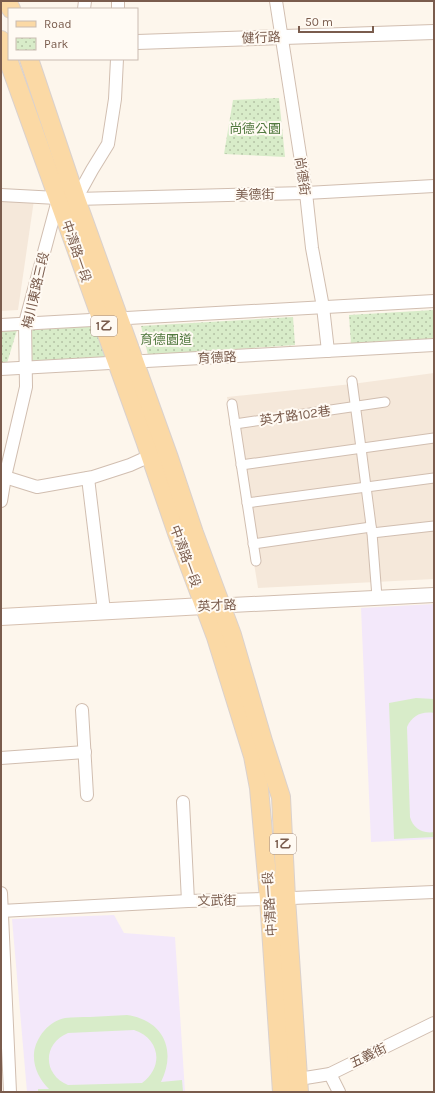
<svg xmlns="http://www.w3.org/2000/svg" width="435" height="1093" font-family="Karla,'Noto Sans TC',sans-serif">
  <style>
    .residential { fill: #f5e8da }
    .education { fill: #f3e8fa }
    .park { fill: url(#park-dots) }
    .pitch { fill: #d8ecc9; fill-rule: evenodd }
    .lines { fill: none; stroke-linecap: round; stroke-linejoin: round }
    .pedestrian-casing { stroke: #d1beb0; stroke-width: 11 }
    .minor-casing { stroke: #d1beb0; stroke-width: 14 }
    .tertiary-casing { stroke: #d1beb0; stroke-width: 16 }
    .secondary-casing { stroke: #d6c0b0; stroke-width: 18 }
    .primary-casing { stroke: #dad1cd; stroke-width: 20 }
    .pedestrian { stroke: #fff; stroke-width: 9 }
    .minor { stroke: #fff; stroke-width: 12 }
    .tertiary { stroke: #fff; stroke-width: 14 }
    .secondary { stroke: #fff; stroke-width: 16 }
    .primary { stroke: #fbd9a5; stroke-width: 18 }
    .labels { text-anchor: middle; stroke-width: 4; stroke-linejoin: round; paint-order: stroke }
    .shield { fill: #fffaf3; stroke: #a28b7f; stroke-width: 1 }
    .shield-label { font-size: 12px; font-weight: bold; fill: #7a5c4d }
    .street-label { font-size: 13px; fill: #7a5c4d; stroke: #fffaf3 }
    .park-label { font-size: 13px; fill: #537a41; stroke: #fffaf3 }
  </style>
  <defs>
    <pattern id="park-dots" width="8" height="8" patternUnits="userSpaceOnUse"><rect width="8" height="8" fill="#d8ecc9"/><path d="M2 2h.1M6 6h.1" fill="none" stroke="#b4c2a5" stroke-width="1.8" stroke-linecap="round"/></pattern>
  </defs>
  <rect width="100%" height="100%" fill="#fdf6ec"/>
  <g class="residential">
    <path d="M34 200 18 310 1 311V201Z"/>
    <path d="M434 373V579L258 588 227 397 352 384Z"/>
  </g>
  <g class="education">
    <path d="M434 604V839L371 842 361 608Z"/>
    <path d="M114 915 124 933 175 937 185 1092H27L12 919Z"/>
  </g>
  <g class="park">
    <path d="M279 98 285 157 224 154 233 100Z"/>
    <path d="M434 310V339L351 344 349 315Z"/>
    <path d="M293 317 295 345 148 355 141 326Z"/>
    <path d="M96 326 108 358 32 361 30 330Z"/>
    <path d="M17 330 7 363H1V331Z"/>
  </g>
  <g class="pitch">
    <path d="M416 698 434 699V713C421 711 412 716 407 727L410 817C413 828 422 834 434 832V837L394 839 389 703Z"/>
    <path d="M127 1015C163 1020 177 1050 161 1082L182 1080 183 1092H38V1089H49C39 1079 33 1067 34 1053 36 1037 49 1021 65 1018 73 1017 82 1017 90 1017 102 1016 115 1016 127 1015ZM134 1030C159 1038 165 1066 142 1083L68 1085C42 1074 43 1043 68 1033Z"/>
  </g>
  <g class="lines">
    <defs>
      <g id="pedestrian">
        <path d="M352 381 361 448 372 533 377 597"/>
        <path d="M232 404 256 561"/>
        <path d="M235 424 385 402"/>
        <path d="M241 465 434 438"/>
        <path d="M247 503 434 478"/>
        <path d="M372 533 434 526"/>
        <path d="M253 544 371 527"/>
      </g>
      <g id="minor">
        <path d="M276 1 306 193 312 248 323 307 328 351"/>
        <path d="M84 9 85 1"/>
        <path d="M118 9V1"/>
        <path d="M1 195 76 199 306 193 434 186"/>
        <path d="M76 199 92 170 108 144 115 99 117 59"/>
        <path d="M1 325 434 301"/>
        <path d="M1 369 434 345"/>
        <path d="M5 477 37 487 93 477 130 465 150 456"/>
        <path d="M88 478 104 611"/>
        <path d="M1 501 5 477 26 387 25 323 58 200"/>
        <path d="M82 710 87 795"/>
        <path d="M1 758 85 752"/>
        <path d="M183 802 188 901"/>
        <path d="M1 893 10 1092"/>
        <path d="M1 911 188 901 269 899 434 892"/>
        <path d="M330 1074 339 1092"/>
        <path d="M295 1085 299 1079 330 1074 434 1023"/>
      </g>
      <g id="tertiary">
        <path d="M137 42 434 32"/>
        <path d="M212 606 434 595"/>
      </g>
      <path id="secondary" d="M1 617 204 606"/>
      <g id="primary">
        <path d="M7 1 11 9"/>
        <path d="M1 40 145 440 177 533 216 637 253 756 259 788 269 899 282 1092"/>
        <path d="M29 59 76 199 169 458 194 533 232 635 263 741 281 797 286 898 299 1092"/>
      </g>
    </defs>
    <use href="#pedestrian" class="pedestrian-casing"/>
    <use href="#minor" class="minor-casing"/>
    <use href="#tertiary" class="tertiary-casing"/>
    <use href="#secondary" class="secondary-casing"/>
    <use href="#primary" class="primary-casing"/>
    <use href="#pedestrian" class="pedestrian"/>
    <use href="#minor" class="minor"/>
    <use href="#tertiary" class="tertiary"/>
    <use href="#secondary" class="secondary"/>
    <use href="#primary" class="primary"/>
  </g>
  <g class="labels">
    <g class="shield">
      <rect x="91" y="316" width="26" height="20" rx="3"/>
      <rect x="270" y="834" width="26" height="20" rx="3"/>
    </g>
    <g class="shield-label">
      <text x="104" y="330">1乙</text>
      <text x="283" y="848">1乙</text>
    </g>
    <g class="street-label">
      <text transform="translate(261 37) rotate(-2)" y="5">健行路</text>
      <text transform="translate(303 176) rotate(82)" y="5">尚德街</text>
      <text transform="translate(255 194) rotate(-1)" y="5">美德街</text>
      <text transform="translate(77 251) rotate(71)" y="5">中清路一段</text>
      <text transform="translate(35 290) rotate(-77)" y="5">梅川東路三段</text>
      <text transform="translate(217 357) rotate(-3)" y="5">育德路</text>
      <text transform="translate(295 415) rotate(-8)" y="5">英才路102巷</text>
      <text transform="translate(186 556) rotate(70)" y="5">中清路一段</text>
      <text transform="translate(217 605) rotate(-3)" y="5">英才路</text>
      <text transform="translate(217 900) rotate(-1)" y="5">文武街</text>
      <text transform="translate(269 904) rotate(-94)" y="5">中清路一段</text>
      <text transform="translate(368 1055) rotate(-26)" y="5">五義街</text>
    </g>
    <g class="park-label">
      <text x="255" y="133">尚德公園</text>
      <text x="166" y="344">育德園道</text>
    </g>
  </g>
  <rect width="435" height="1093" fill="none" stroke="#7a5c4d" stroke-width="4"/>
  <rect x="8" y="8" width="130" height="52" fill="#fffaf3" stroke="#cabbb1"/>
  <rect x="16" y="21" width="20" height="6" fill="#fbd9a5" stroke="#cabbb1"/>
  <text x="44" y="28" font-size="12" fill="#7a5c4d">Road</text>
  <rect x="16" y="38" width="20" height="12" fill="url(#park-dots)" stroke="#cabbb1"/>
  <text x="44" y="48" font-size="12" fill="#7a5c4d">Park</text>
  <path d="M299 26v6h74v-6" fill="none" stroke="#7a5c4d" stroke-width="2"/>
  <text x="305" y="26" font-size="12" fill="#7a5c4d" stroke="#fffaf3" stroke-width="3" paint-order="stroke">50 m</text>
</svg>
